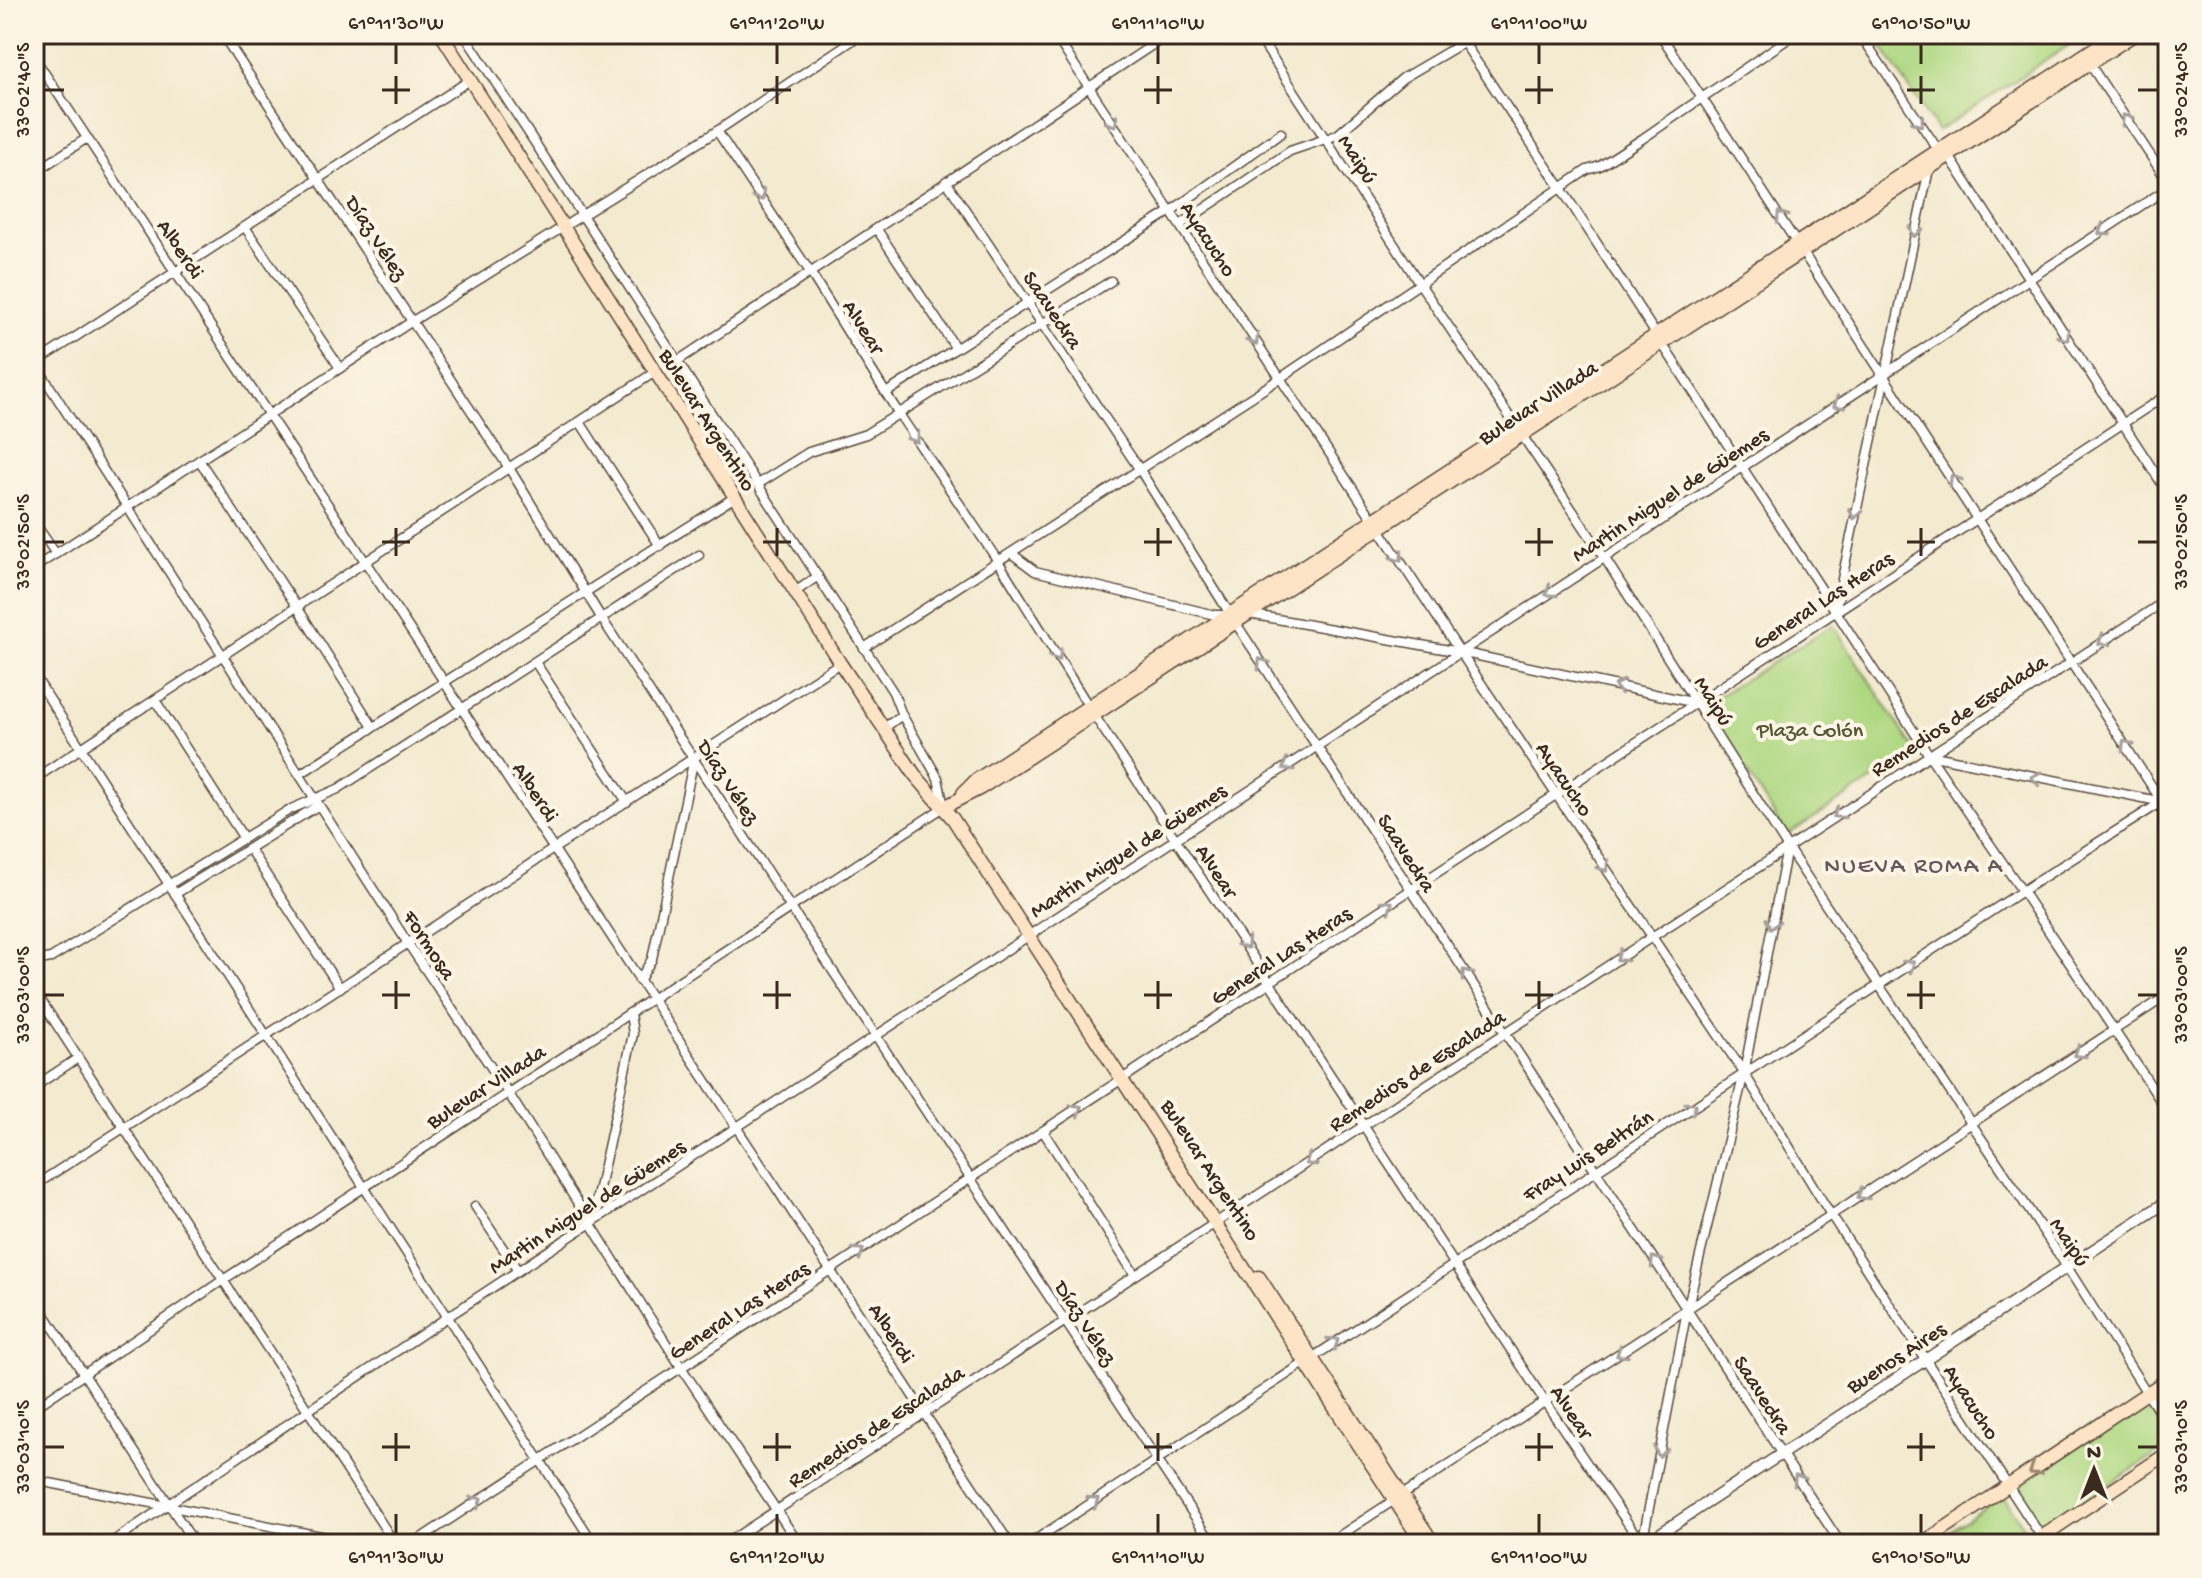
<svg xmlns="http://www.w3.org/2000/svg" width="2202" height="1578" font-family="'Gochi Hand',sans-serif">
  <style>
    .green { fill: #afd882; stroke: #758150; stroke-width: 2 }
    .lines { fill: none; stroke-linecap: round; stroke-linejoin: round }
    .minor-casing { stroke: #574739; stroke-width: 11 }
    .tertiary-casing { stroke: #574739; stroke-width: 13 }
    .secondary-casing { stroke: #574739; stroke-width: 15 }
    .minor { stroke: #fff; stroke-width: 8 }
    .tertiary { stroke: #fff; stroke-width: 10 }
    .secondary { stroke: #fee4c6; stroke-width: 12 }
    .oneway { stroke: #a79f9a }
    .oneway2 { stroke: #9c8772 }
    .ticks { fill: none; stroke: #3b2a1e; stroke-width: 3 }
    .labels { text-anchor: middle; stroke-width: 8; stroke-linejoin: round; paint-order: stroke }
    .street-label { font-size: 22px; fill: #3b2a1e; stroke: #fcf5e5 }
    .park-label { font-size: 22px; fill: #585637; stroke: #fcf5e5 }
    .neighbourhood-label { font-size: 24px; letter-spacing: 2px; fill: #675860; stroke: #fcf5e5 }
    .neatline { fill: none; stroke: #3b2a1e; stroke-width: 3 }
    .ticks-label { font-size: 20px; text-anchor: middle; fill: #3b2a1e }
  </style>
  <rect width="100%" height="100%" fill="#fcf5e5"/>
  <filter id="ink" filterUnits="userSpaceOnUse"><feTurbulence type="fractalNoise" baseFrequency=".0125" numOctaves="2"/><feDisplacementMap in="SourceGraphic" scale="16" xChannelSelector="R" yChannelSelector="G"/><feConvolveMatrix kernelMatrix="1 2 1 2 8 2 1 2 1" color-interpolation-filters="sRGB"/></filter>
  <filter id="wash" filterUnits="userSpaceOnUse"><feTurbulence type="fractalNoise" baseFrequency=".006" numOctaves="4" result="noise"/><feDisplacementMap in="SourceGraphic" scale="32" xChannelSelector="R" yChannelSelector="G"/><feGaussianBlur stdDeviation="1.8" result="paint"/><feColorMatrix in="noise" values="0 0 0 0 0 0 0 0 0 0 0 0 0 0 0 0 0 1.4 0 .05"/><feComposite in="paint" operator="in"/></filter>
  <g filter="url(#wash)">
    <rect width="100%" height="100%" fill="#f3ead0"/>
    <g class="green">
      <path d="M1873 34H2086L1938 131Z"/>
      <path d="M1833 625 1916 752 1787 835 1704 705Z"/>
      <path d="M2145 1402 2168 1437V1446L2042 1529 2015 1488Z"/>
      <path d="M2003 1496 2030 1536 2019 1544H1930Z"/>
    </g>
  </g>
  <g filter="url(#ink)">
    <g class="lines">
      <defs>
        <g id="minor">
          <path d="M222 34 509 468 602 619 791 908 1213 1544"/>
          <path d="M1054 34 1460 652 1744 1073 1831 1215 2046 1544"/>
          <path d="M1257 34 1420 284 1604 557 1787 847 2067 1267 2168 1426"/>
          <path d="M1458 34 1561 188 1929 755 2022 891 2168 1112"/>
          <path d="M1660 34 2168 811"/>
          <path d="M1860 34 1939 151 1949 156 2168 493"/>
          <path d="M34 57 1010 1544"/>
          <path d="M2087 60 2168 182"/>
          <path d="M717 131 810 272 899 414 998 561 1094 715 1545 1402 1642 1544"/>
          <path d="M34 173 87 138"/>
          <path d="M946 181 1140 470 1235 622 1841 1544"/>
          <path d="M1180 225 1290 151 1337 135 1403 78 1478 34"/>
          <path d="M245 227 340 368"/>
          <path d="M876 228 955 347"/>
          <path d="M34 362 409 945 509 1094 681 1367 799 1544"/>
          <path d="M676 362 1169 34"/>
          <path d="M34 364 470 80"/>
          <path d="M886 393 1171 211 1281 133"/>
          <path d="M580 422 660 546"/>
          <path d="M199 460 297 607 373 727"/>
          <path d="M758 484 809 452 866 434 1111 281"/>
          <path d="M34 522 56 554"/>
          <path d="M1011 553 1035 571 1215 615H1228"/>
          <path d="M34 568 411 322 717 131 862 34"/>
          <path d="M795 592 818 576"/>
          <path d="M1835 612 1929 169"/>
          <path d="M1249 614 1460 652 1696 703"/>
          <path d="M864 648 1279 379 1587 170 1600 166 1642 139 1795 34"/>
          <path d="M535 662 627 802"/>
          <path d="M34 675 594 1544"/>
          <path d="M155 700 243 837"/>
          <path d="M884 728 902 715"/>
          <path d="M1929 755 2163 802"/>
          <path d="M300 774 735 497"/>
          <path d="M34 779 655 372"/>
          <path d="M250 850 340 988"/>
          <path d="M175 894 319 805"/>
          <path d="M34 961 51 958 289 810 338 789 699 555"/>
          <path d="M639 981 652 959 694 758"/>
          <path d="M34 990 395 1544"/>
          <path d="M34 1087 78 1058"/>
          <path d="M1043 1131 1135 1275"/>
          <path d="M34 1186 840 663"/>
          <path d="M475 1206 518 1271"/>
          <path d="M591 1224 633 1034 630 1013"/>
          <path d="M34 1298 195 1544"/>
          <path d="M34 1408 223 1280 944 807 938 778 902 715 893 692 464 34"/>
          <path d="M34 1480 362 1544"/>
          <path d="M109 1544 449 1316 2168 188"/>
          <path d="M412 1544 2168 394"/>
          <path d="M725 1544 2168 599"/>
          <path d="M1029 1544 2022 891 2168 798"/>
          <path d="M1327 1544 2168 995"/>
          <path d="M1642 1544 1687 1310 1744 1073 1787 848"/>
        </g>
        <path id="tertiary" d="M1644 1544 2168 1201"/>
        <g id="secondary">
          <path d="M441 34 840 663 915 775 953 819 1423 1544"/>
          <path d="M963 793 976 780 2116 34"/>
          <path d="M944 807 981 788 1094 715 2135 34"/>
          <path d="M1259 1277 1434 1544"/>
          <path d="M1921 1544 2168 1379"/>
          <path d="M2031 1544 2168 1453"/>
        </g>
      </defs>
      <use href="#minor" class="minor-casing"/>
      <use href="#tertiary" class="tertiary-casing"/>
      <use href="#secondary" class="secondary-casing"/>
      <use href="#minor" class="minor"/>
      <use href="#tertiary" class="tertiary"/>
      <use href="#secondary" class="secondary"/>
    </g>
    <defs><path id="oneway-chevron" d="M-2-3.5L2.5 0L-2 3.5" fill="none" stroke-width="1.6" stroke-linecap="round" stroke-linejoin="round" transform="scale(2)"/></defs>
    <g class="oneway">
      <use href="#oneway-chevron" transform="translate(2126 119) rotate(-123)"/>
      <use href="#oneway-chevron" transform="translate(1113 122) rotate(57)"/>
      <use href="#oneway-chevron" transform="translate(1919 122) rotate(56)"/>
      <use href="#oneway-chevron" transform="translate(760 196) rotate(56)"/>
      <use href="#oneway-chevron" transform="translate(1781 216) rotate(-124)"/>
      <use href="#oneway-chevron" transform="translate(2103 231) rotate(147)"/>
      <use href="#oneway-chevron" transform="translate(1915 232) rotate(102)"/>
      <use href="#oneway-chevron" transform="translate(2065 336) rotate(57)"/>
      <use href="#oneway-chevron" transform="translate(1254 340) rotate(57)"/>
      <use href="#oneway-chevron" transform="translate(1838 404) rotate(147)"/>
      <use href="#oneway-chevron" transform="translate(915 438) rotate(56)"/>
      <use href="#oneway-chevron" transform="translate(1954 480) rotate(-123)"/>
      <use href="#oneway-chevron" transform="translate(1855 514) rotate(101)"/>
      <use href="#oneway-chevron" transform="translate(1398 557) rotate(57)"/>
      <use href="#oneway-chevron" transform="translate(1550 592) rotate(147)"/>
      <use href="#oneway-chevron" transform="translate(2103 641) rotate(147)"/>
      <use href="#oneway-chevron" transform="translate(1057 656) rotate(58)"/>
      <use href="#oneway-chevron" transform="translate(1262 663) rotate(-123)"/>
      <use href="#oneway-chevron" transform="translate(1619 686) rotate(-168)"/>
      <use href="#oneway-chevron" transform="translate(2126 745) rotate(-123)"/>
      <use href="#oneway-chevron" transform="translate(1287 766) rotate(147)"/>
      <use href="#oneway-chevron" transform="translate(2036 778) rotate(-169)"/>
      <use href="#oneway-chevron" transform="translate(1838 814) rotate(147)"/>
      <use href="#oneway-chevron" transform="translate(1604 867) rotate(56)"/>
      <use href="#oneway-chevron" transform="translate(1388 905) rotate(-33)"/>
      <use href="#oneway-chevron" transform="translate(1772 924) rotate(101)"/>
      <use href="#oneway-chevron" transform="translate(1245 944) rotate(57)"/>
      <use href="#oneway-chevron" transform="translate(1621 957) rotate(147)"/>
      <use href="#oneway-chevron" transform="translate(1910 965) rotate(-34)"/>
      <use href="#oneway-chevron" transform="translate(1466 974) rotate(-123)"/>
      <use href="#oneway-chevron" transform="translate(2079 1053) rotate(147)"/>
      <use href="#oneway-chevron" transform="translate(1692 1107) rotate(-33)"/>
      <use href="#oneway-chevron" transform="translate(1077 1109) rotate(-33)"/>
      <use href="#oneway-chevron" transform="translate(1310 1161) rotate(147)"/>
      <use href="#oneway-chevron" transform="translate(1862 1195) rotate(147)"/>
      <use href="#oneway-chevron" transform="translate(859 1252) rotate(-33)"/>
      <use href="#oneway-chevron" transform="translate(1655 1261) rotate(-123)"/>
      <use href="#oneway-chevron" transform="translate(1334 1342) rotate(-33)"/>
      <use href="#oneway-chevron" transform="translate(1621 1353) rotate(147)"/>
      <use href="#oneway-chevron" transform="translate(1660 1452) rotate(101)"/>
      <use href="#oneway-chevron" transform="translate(1798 1479) rotate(-123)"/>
      <use href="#oneway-chevron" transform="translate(477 1501) rotate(-34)"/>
      <use href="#oneway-chevron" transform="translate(1094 1501) rotate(-33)"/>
    </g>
    <use class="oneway2" href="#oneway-chevron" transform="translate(2034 1470) rotate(146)"/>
  </g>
  <path class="ticks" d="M396 44V64M777 44V64M1158 44V64M1539 44V64M1921 44V64M396 76V104M777 76V104M1158 76V104M1539 76V104M1921 76V104M44 90H64M382 90H410M763 90H791M1144 90H1172M1525 90H1553M1907 90H1935M2138 90H2158M396 528V556M777 528V556M1158 528V556M1539 528V556M1921 528V556M44 542H64M382 542H410M763 542H791M1144 542H1172M1525 542H1553M1907 542H1935M2138 542H2158M396 981V1009M777 981V1009M1158 981V1009M1539 981V1009M1921 981V1009M44 995H64M382 995H410M763 995H791M1144 995H1172M1525 995H1553M1907 995H1935M2138 995H2158M396 1433V1461M777 1433V1461M1158 1433V1461M1539 1433V1461M1921 1433V1461M44 1447H64M382 1447H410M763 1447H791M1144 1447H1172M1525 1447H1553M1907 1447H1935M2138 1447H2158M396 1514V1534M777 1514V1534M1158 1514V1534M1539 1514V1534M1921 1514V1534"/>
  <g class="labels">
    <g class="street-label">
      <text transform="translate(1359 158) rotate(57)" y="8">Maipú</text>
      <text transform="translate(378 237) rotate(57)" y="8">Díaz Vélez</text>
      <text transform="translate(1210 238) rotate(57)" y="8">Ayacucho</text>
      <text transform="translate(182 248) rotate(56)" y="8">Alberdi</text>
      <text transform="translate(1054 309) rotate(56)" y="8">Saavedra</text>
      <text transform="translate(865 326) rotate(58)" y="8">Alvear</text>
      <text transform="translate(1537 401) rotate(-33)" y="8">Bulevar Villada</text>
      <text transform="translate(709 419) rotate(58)" y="8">Bulevar Argentino</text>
      <text transform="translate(1669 493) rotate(-33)" y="8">Martin Miguel de Güemes</text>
      <text transform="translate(1822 599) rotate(-33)" y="8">General Las Heras</text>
      <text transform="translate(1715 700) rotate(58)" y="8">Maipú</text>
      <text transform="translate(1958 714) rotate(-33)" y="8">Remedios de Escalada</text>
      <text transform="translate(1566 778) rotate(56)" y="8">Ayacucho</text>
      <text transform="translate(730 781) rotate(57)" y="8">Díaz Vélez</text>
      <text transform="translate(537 791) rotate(57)" y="8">Alberdi</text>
      <text transform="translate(1127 849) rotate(-33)" y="8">Martin Miguel de Güemes</text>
      <text transform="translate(1408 852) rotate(57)" y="8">Saavedra</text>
      <text transform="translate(1218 870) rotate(57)" y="8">Alvear</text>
      <text transform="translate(431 944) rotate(57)" y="8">Formosa</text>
      <text transform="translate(1280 954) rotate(-33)" y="8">General Las Heras</text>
      <text transform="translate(1416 1069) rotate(-33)" y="8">Remedios de Escalada</text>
      <text transform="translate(485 1085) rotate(-33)" y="8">Bulevar Villada</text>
      <text transform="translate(1587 1154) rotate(-33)" y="8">Fray Luis Beltrán</text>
      <text transform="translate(1212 1169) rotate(57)" y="8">Bulevar Argentino</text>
      <text transform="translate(586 1205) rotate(-33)" y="8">Martin Miguel de Güemes</text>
      <text transform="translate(2071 1241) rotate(56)" y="8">Maipú</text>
      <text transform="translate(738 1309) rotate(-33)" y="8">General Las Heras</text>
      <text transform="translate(1087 1322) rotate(57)" y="8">Díaz Vélez</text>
      <text transform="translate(893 1332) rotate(57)" y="8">Alberdi</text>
      <text transform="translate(1895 1356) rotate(-33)" y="8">Buenos Aires</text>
      <text transform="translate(1764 1394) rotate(57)" y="8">Saavedra</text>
      <text transform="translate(1973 1401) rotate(57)" y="8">Ayacucho</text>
      <text transform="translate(1573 1411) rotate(56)" y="8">Alvear</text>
      <text transform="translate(875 1425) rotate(-33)" y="8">Remedios de Escalada</text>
    </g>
    <g class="park-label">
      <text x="1810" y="736">Plaza Colón</text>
    </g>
    <g class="neighbourhood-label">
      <text x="1914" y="872">NUEVA ROMA A</text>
    </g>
  </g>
  <rect width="2202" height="1578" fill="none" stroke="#fcf5e5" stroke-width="88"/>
  <g transform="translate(2094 1470)" stroke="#fcf5e5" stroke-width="6" paint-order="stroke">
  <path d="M0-6L14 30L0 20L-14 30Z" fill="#3b2a1e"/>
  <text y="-12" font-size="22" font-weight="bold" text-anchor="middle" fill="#3b2a1e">N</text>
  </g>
  <rect x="44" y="44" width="2114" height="1490" class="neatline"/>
  <g class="ticks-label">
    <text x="396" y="29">61°11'30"W</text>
    <text x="777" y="29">61°11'20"W</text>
    <text x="1158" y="29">61°11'10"W</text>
    <text x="1539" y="29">61°11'00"W</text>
    <text x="1921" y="29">61°10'50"W</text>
    <text transform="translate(22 90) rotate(-90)" y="7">33°02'40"S</text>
    <text transform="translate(2180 90) rotate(-90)" y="7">33°02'40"S</text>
    <text transform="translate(22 542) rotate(-90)" y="7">33°02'50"S</text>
    <text transform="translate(2180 542) rotate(-90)" y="7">33°02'50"S</text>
    <text transform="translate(22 995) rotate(-90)" y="7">33°03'00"S</text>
    <text transform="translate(2180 995) rotate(-90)" y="7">33°03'00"S</text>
    <text transform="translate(22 1447) rotate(-90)" y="7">33°03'10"S</text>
    <text transform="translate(2180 1447) rotate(-90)" y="7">33°03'10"S</text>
    <text x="396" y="1563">61°11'30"W</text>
    <text x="777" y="1563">61°11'20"W</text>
    <text x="1158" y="1563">61°11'10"W</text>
    <text x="1539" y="1563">61°11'00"W</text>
    <text x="1921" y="1563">61°10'50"W</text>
  </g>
</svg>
